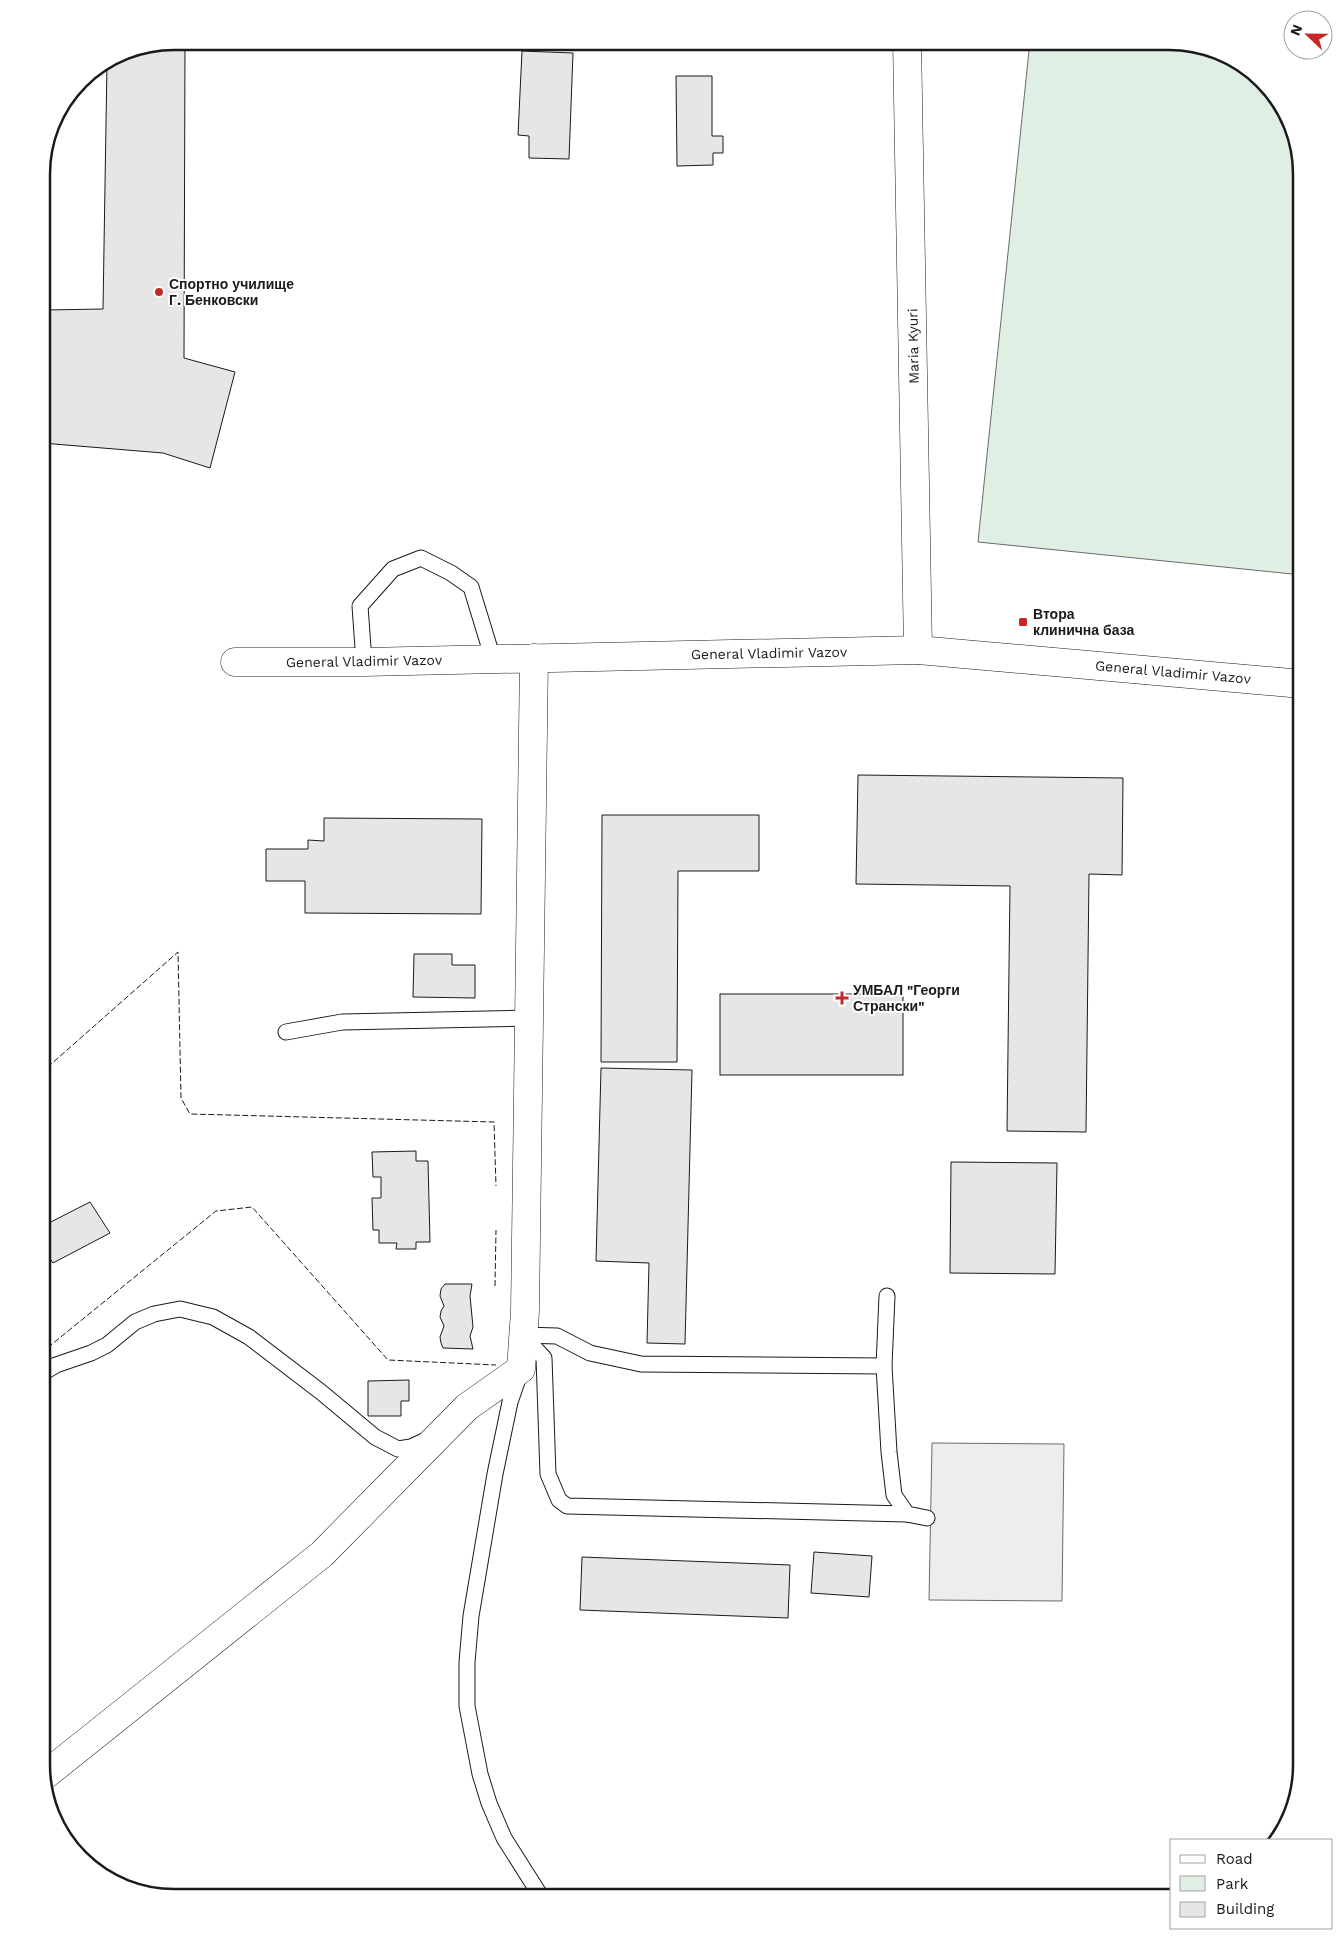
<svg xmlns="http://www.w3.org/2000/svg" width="1343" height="1939" font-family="'Work Sans',sans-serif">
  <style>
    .green { fill: #e0efe3; stroke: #6a6a6a }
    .parking { fill: #ededed; stroke: #6a6a6a }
    .building { fill: #e6e6e6; stroke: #1a1a1a }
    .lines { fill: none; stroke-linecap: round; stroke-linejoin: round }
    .service-casing { stroke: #1a1a1a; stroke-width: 17 }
    .minor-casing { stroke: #1a1a1a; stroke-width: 29 }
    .tertiary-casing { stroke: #1a1a1a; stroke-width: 29 }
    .service { stroke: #fff; stroke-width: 15 }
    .minor { stroke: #fff; stroke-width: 28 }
    .tertiary { stroke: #fff; stroke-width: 28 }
    .fence { stroke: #1a1a1a; stroke-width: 1; stroke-dasharray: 6 2.5; stroke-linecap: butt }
    .poi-dot { fill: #c62828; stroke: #fff; stroke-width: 2 }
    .labels { text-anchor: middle; stroke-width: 4; stroke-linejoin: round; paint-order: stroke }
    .poi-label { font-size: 14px; font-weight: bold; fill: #1a1a1a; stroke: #fff; text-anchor: start }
    .street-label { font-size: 14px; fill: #1a1a1a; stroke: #fff }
    .rim { fill: none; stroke: #1a1a1a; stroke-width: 2.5 }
  </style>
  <rect width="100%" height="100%" fill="#fff"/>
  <path class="green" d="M1030 41 1137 42 1198 48 1235 59 1284 108 1302 174V575L978 542Z"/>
  <path class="parking" d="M932 1443 1064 1444 1062 1601 929 1600Z"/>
  <g class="building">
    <path d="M174 41H185L184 358 235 372 210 468 163 453 42 443 41 501V333H45V310L103 309 107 62 124 51Z"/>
    <path d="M522 51 573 53 569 159 529 158V136L518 135Z"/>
    <path d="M676 76H712V136H723V153H713V165L677 166Z"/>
    <path d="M858 775 1123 778 1122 875 1089 874 1086 1132 1007 1131 1010 886 856 884Z"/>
    <path d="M602 815H759V871H678L677 1062H601Z"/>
    <path d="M324 818 482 819 481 914 305 913V881H266V849H308V840L324 841Z"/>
    <path d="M414 954H452V965H475V998L413 997Z"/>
    <rect x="720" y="994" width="183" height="81"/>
    <path d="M601 1068 692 1070 685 1344 647 1343 649 1263 596 1261Z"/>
    <path d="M416 1151V1161H428L430 1242H416V1249H396L397 1243H379V1230H373L372 1198H381V1177H373L372 1152Z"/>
    <path d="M951 1162 1057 1163 1055 1274 950 1273Z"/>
    <path d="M90 1202 110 1233 53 1263 41 1245V1227Z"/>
    <path d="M445 1284H472L470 1296 473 1327 470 1336 473 1349 443 1348 441 1343 440 1337 444 1326 440 1317 441 1311 444 1306 440 1296 441 1289Z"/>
    <path d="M409 1380V1401H401V1416H368V1381Z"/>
    <path d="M814 1552 872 1556 869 1597 811 1593Z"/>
    <path d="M582 1557 790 1565 788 1618 580 1610Z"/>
  </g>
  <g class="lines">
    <defs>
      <g id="service">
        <path d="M364 662 360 606 393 569 421 558 451 573 471 587 493 659"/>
        <path d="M286 1032 342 1022 529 1018"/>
        <path d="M523 1335 544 1358 548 1474 559 1500 567 1506 907 1514"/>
        <path d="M523 1335 557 1336 590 1353 641 1364 884 1366 887 1296"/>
        <path d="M884 1366 889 1452 894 1495 907 1514 927 1518"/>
        <path d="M520 1373 510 1402 495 1474 471 1616 467 1662V1706L480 1774 489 1803 504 1838 542 1898"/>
        <path d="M41 1374 56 1365 91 1353 107 1345 135 1322 154 1314 180 1309 213 1317 249 1337 321 1392 375 1437 398 1449 411 1447 426 1440"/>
      </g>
      <g id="minor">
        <path d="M907 41 918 650"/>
        <path d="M44 1776 322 1554 467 1407 521 1369 525 1311 534 658"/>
      </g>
      <path id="tertiary" d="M235 662H364L918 650 1302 684"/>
    </defs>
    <use href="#service" class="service-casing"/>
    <use href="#minor" class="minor-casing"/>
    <use href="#tertiary" class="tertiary-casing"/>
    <use href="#service" class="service"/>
    <use href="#minor" class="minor"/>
    <use href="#tertiary" class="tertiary"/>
    <g class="fence">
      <path d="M41 1073 178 952 181 1098 190 1114 494 1122 496 1186"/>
      <path d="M495 1286 496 1230"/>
      <path d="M41 1353 216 1211 252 1207 388 1360 496 1365"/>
    </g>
  </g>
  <g class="poi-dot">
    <circle cx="159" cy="292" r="5"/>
    <rect x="1018" y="617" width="10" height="10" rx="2.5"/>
    <path d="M839.5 990.5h5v5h5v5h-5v5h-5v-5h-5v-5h5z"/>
  </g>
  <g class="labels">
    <g class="poi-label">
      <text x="169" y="289">Спортно училище<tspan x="169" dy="16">Г. Бенковски</tspan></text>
      <text x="1033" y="619">Втора<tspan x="1033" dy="16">клинична база</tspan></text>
      <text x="853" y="995">УМБАЛ "Георги<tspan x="853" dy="16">Странски"</tspan></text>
    </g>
    <g class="street-label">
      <text transform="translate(913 346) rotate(-91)" y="5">Maria Kyuri</text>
      <text transform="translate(769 653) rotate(-1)" y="5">General Vladimir Vazov</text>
      <text transform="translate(364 661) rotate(-1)" y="5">General Vladimir Vazov</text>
      <text transform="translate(1173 672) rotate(5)" y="5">General Vladimir Vazov</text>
    </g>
  </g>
  <path d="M0 0H1343V1939H0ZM174 50H1169A124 124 0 0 1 1293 174V1765A124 124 0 0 1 1169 1889H174A124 124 0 0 1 50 1765V174A124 124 0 0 1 174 50Z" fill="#fff" fill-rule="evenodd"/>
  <path class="rim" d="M174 50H1169A124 124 0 0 1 1293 174V1765A124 124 0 0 1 1169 1889H174A124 124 0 0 1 50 1765V174A124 124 0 0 1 174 50Z"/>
  <rect x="1170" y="1839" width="162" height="90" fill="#ffffff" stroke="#a3a3a3"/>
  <rect x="1180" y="1855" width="25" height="8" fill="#ffffff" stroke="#a3a3a3"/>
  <text x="1216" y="1864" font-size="15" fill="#1a1a1a">Road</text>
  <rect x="1180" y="1876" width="25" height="15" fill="#e0efe3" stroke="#a3a3a3"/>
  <text x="1216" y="1889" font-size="15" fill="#1a1a1a">Park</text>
  <rect x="1180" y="1902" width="25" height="15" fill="#e6e6e6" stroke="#a3a3a3"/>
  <text x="1216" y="1914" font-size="15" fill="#1a1a1a">Building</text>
  <g transform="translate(1308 35) rotate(292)"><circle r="24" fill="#ffffff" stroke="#a3a3a3"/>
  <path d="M0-4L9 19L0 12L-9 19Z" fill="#c62828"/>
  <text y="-8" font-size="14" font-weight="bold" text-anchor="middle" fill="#1a1a1a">N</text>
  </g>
</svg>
